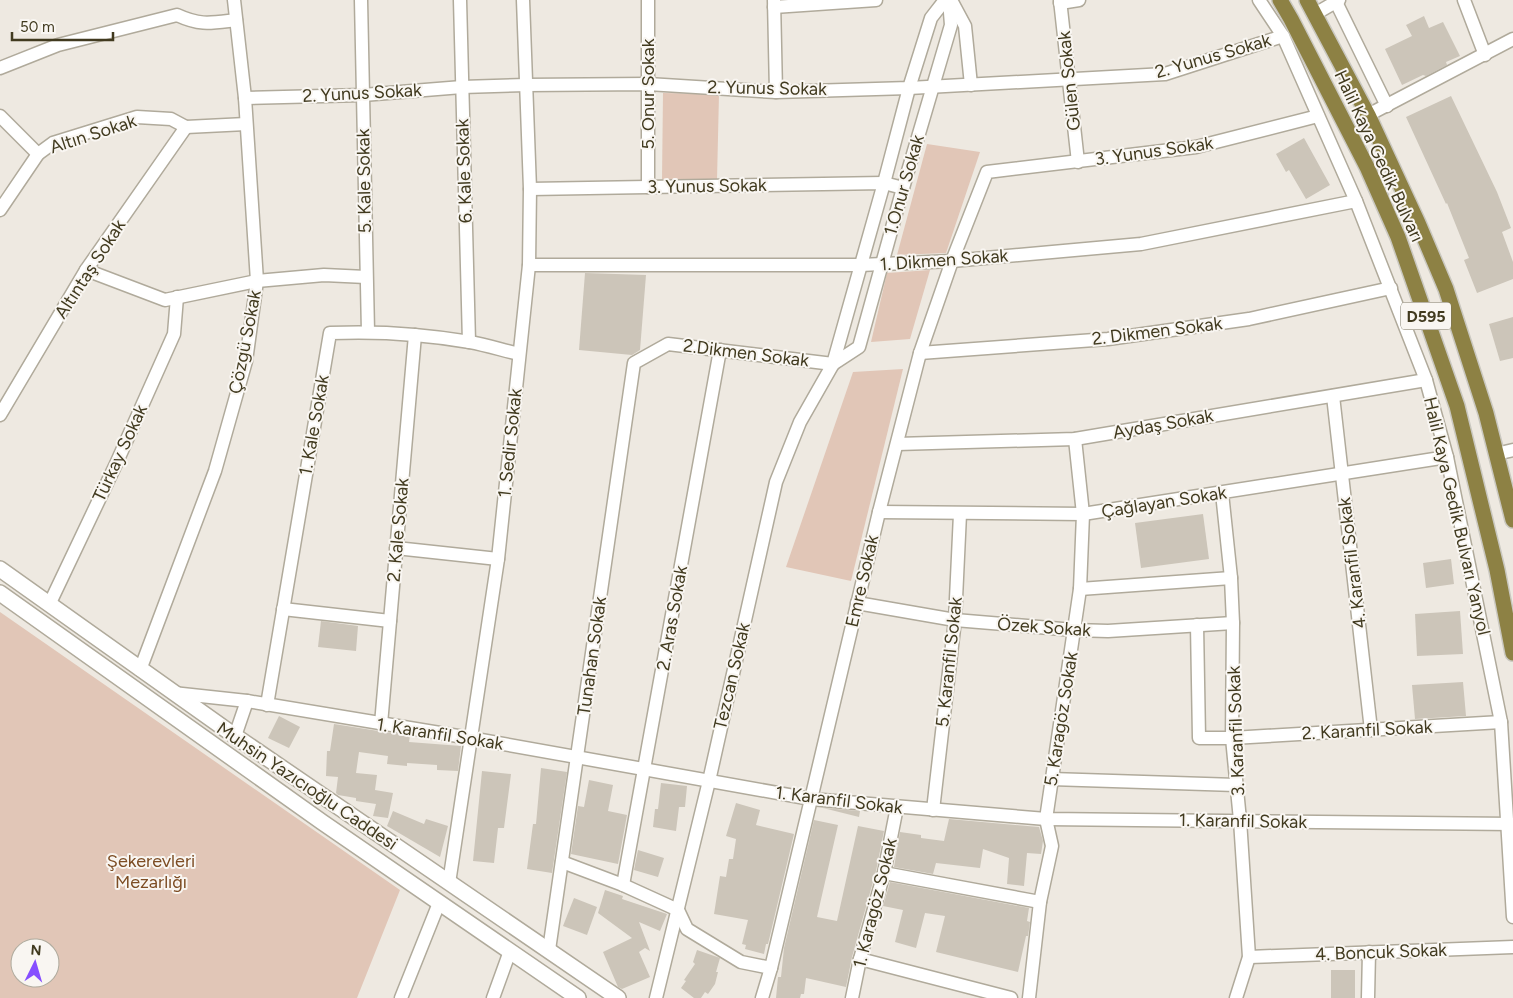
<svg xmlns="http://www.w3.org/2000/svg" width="1513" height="998" font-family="Figtree,sans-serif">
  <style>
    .green { fill: #e1c6b7; fill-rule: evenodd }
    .building { fill: #ccc5b9 }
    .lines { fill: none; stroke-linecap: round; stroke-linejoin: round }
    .minor-casing { stroke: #b0aa9b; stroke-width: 15 }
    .tertiary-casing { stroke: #b0aa9b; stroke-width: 18 }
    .trunk-casing { stroke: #cac8c0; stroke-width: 18 }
    .minor { stroke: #fff; stroke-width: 12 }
    .tertiary { stroke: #fff; stroke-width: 15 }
    .trunk { stroke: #8d8144; stroke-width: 15 }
    .labels { text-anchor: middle; stroke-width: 4; stroke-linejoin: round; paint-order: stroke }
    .shield { fill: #f9f6f2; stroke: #78725e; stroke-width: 1 }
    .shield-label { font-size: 16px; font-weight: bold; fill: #413a1f }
    .street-label { font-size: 18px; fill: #413a1f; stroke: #f9f6f2 }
    .park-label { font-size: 18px; fill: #7d4d24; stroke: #f9f6f2 }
  </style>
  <rect width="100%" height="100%" fill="#eee9e1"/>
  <g class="green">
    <path d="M663 93 719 94 717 180 662 179Z"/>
    <path d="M927 144 980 152 946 253 897 255Z"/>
    <path d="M930 270 910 339 871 342 887 273Z"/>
    <path d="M903 369 851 581 786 567 853 372Z"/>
    <path d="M0 612 400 890 357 998H0ZM20 948H50V978H20Z"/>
  </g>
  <g class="building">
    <path d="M1424 16 1429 28 1443 22 1460 56 1446 62 1447 65 1426 76 1423 75 1402 85 1385 49 1412 36 1406 25Z"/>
    <path d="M1451 96 1497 192 1511 228 1502 232 1513 262V279L1477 293 1464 260 1469 258 1447 203 1446 204 1406 117Z"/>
    <path d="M1304 138 1330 185 1306 199 1289 170 1286 172 1276 154Z"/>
    <path d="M585 273 646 275 640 350 632 355 579 350Z"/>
    <path d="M1513 317V358L1500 361 1489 324Z"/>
    <path d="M1203 514 1209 559 1141 568 1135 523Z"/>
    <path d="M1451 559 1454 584 1426 588 1423 563Z"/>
    <path d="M1460 611 1463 654 1417 656 1415 614Z"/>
    <path d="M321 621 358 626 356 651 318 647Z"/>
    <path d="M1463 682 1466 716 1415 719 1412 685Z"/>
    <path d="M279 716 300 727 289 748 268 738Z"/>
    <path d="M334 724 410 736 409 742 461 746 458 771 437 770V765L407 763V766L387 764 388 756 359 752 356 773 377 775 375 790 393 793 388 818 373 816 376 804 356 801V798L338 795 336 793 338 777 326 776 327 751H330Z"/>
    <path d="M541 768 567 772 552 873 527 869 533 824H536Z"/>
    <path d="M482 771 511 774 504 828H498L494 863 473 861Z"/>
    <path d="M589 780 613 785 608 811 627 815 618 864 571 854 578 806 584 807Z"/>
    <path d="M661 783 687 786 685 807H679L676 831 653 827 655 809H658Z"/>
    <path d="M736 803 760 810 756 825 794 834 768 944H766L764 954 745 949 746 945 742 944 748 920 714 914 720 876 726 877 729 859H733L736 839 726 836Z"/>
    <path d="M823 808 860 811 859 817Z"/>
    <path d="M393 811 424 824 426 819 448 826 440 857 387 826Z"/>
    <path d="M949 819 1039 827 1043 841 1041 854 1027 853 1024 886 1007 884 1009 858 983 849 980 868 936 863 933 874 894 867 900 832 921 835V838L944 841Z"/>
    <path d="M814 820 838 825 817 917 837 921 858 826 884 831 876 871 852 957 846 987 806 978 804 994H801L800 998H776L778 977H781L784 948Z"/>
    <path d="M638 850 664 858 658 877 634 870Z"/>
    <path d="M890 882 1029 908 1027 921 1030 922 1028 936H1026L1018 972 936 952 945 916 925 913 916 948 895 942 903 910 883 906Z"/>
    <path d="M605 890 623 896 622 899 667 914 660 931 639 922 650 951 645 948 639 952 650 977 622 989 618 987 603 952 632 938 598 913Z"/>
    <path d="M574 898 597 907 587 935 563 926Z"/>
    <path d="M697 950 720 958 716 972H718L715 984 708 994 705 992 701 998H694L681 988 686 981 684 980 695 964 693 962Z"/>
    <rect x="1331" y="970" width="24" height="28"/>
  </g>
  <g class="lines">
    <defs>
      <g id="minor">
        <path d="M361 0 368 332"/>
        <path d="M460 0 469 342"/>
        <path d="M648 0V187"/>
        <path d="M774 0 776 92"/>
        <path d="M951 0 965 26 971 85"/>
        <path d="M1060 0 1078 162"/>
        <path d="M1259 0 1283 36 1356 201 1426 380 1447 457 1501 722 1513 917"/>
        <path d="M1464 0 1485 55"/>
        <path d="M1336 2 1387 106"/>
        <path d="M1060 3 1079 0"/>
        <path d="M774 7 876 0"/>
        <path d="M1315 14 1339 0"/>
        <path d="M0 68 58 45 177 15C201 26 211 23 236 20"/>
        <path d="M245 98 363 95 462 87 526 85 648 84 776 92 909 88 1165 74 1283 36"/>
        <path d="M1368 115 1513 39"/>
        <path d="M0 116 38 154"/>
        <path d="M530 189 884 183 903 188"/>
        <path d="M0 210 38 154 53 143 137 117 171 119 186 127 246 124"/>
        <path d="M529 265H860L952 261 1141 244 1356 201"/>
        <path d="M86 270 165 300 257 281 324 275 366 277"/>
        <path d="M920 353 1108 339 1249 319 1391 288"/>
        <path d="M833 364 859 347 903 188 951 25 949 0"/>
        <path d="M1333 396 1371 730"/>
        <path d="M0 415 86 270 186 127"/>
        <path d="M897 444 1075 439 1426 380"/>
        <path d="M1496 454 1513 450"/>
        <path d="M1222 493 1231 578 1233 623 1232 738 1240 820 1249 957 1236 998"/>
        <path d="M879 512 1083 514 1447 457"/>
        <path d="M396 548 498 559"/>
        <path d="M1080 589 1231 578"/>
        <path d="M857 603 955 620 1074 630 1108 631 1233 623"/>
        <path d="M49 605 116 464 174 334 177 297"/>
        <path d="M283 609 390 621"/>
        <path d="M1197 625 1199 738H1232L1501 722"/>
        <path d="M140 670 215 471 246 361 257 281 245 98 234 0"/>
        <path d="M173 693 247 701 470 738 811 799 1046 819 1513 824"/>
        <path d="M267 705 330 333C376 331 424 334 470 342 486 345 502 350 519 354"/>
        <path d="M381 724 415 335"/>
        <path d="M235 736 247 701"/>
        <path d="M1051 779 1236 785"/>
        <path d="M933 810 955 620 960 514"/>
        <path d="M562 862 623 885 678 910 687 929 741 962 771 968"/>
        <path d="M884 873 1040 902"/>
        <path d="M449 883 498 559 529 265 530 189 523 0"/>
        <path d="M623 885 720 350"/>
        <path d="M549 950 634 363 668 344 833 364"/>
        <path d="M1249 957 1513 947"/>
        <path d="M860 959 1011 998"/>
        <path d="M401 998 439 903"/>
        <path d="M493 998 510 951"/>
        <path d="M656 998 709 781 776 482 800 422 833 364 884 183 909 88 931 18 945 0"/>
        <path d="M762 998 771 968 879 512 920 353 952 261 987 172 1196 147 1318 116"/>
        <path d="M852 998 860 959 884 873 897 807"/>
        <path d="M1029 998 1040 902 1052 846 1046 819 1080 589 1083 514 1075 439"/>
        <path d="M1368 998 1369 952"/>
      </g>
      <g id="tertiary">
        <path d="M0 569 235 736 618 998"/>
        <path d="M0 593 322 822 578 998"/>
      </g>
      <g id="trunk">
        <path d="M1280 0 1291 19 1367 167 1398 237 1457 406 1497 570 1513 653"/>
        <path d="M1307 0 1368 115 1418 223 1446 289 1486 413 1513 520"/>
      </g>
    </defs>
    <use href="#minor" class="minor-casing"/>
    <use href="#tertiary" class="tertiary-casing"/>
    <use href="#trunk" class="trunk-casing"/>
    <use href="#minor" class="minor"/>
    <use href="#tertiary" class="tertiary"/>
    <use href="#trunk" class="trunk"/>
  </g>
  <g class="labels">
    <rect class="shield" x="1401" y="302.5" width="50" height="27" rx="4"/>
    <g class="shield-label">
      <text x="1426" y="322">D595</text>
    </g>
    <g class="street-label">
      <text transform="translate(1213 56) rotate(-16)" y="6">2. Yunus Sokak</text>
      <text transform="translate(1069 81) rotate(-96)" y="6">Gülen Sokak</text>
      <text transform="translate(767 88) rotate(1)" y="6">2. Yunus Sokak</text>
      <text transform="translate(362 93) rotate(-3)" y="6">2. Yunus Sokak</text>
      <text transform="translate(648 94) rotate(-90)" y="6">5. Onur Sokak</text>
      <text transform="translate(93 134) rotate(-18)" y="6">Altın Sokak</text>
      <text transform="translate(1154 151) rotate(-8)" y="6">3. Yunus Sokak</text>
      <text transform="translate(1379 156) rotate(65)" y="6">Halil Kaya Gedik Bulvarı</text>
      <text transform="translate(464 171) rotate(-92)" y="6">6. Kale Sokak</text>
      <text transform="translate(364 181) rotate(-91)" y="6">5. Kale Sokak</text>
      <text transform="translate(904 185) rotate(-74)" y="6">1.Onur Sokak</text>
      <text transform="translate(707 186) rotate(-1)" y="6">3. Yunus Sokak</text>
      <text transform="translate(944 260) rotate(-4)" y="6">1. Dikmen Sokak</text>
      <text transform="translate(90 269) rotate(-57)" y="6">Altıntaş Sokak</text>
      <text transform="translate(1157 331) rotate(-7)" y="6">2. Dikmen Sokak</text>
      <text transform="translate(245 342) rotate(-79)" y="6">Çözgü Sokak</text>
      <text transform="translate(746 353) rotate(7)" y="6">2.Dikmen Sokak</text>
      <text transform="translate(1163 424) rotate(-10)" y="6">Aydaş Sokak</text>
      <text transform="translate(314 425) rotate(-80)" y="6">1. Kale Sokak</text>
      <text transform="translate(510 443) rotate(-84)" y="6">1. Sedir Sokak</text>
      <text transform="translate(120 453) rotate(-65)" y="6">Türkay Sokak</text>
      <text transform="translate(1164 502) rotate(-9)" y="6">Çağlayan Sokak</text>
      <text transform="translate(1457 516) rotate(77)" y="6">Halil Kaya Gedik Bulvarı Yanyol</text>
      <text transform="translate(398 530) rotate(-85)" y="6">2. Kale Sokak</text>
      <text transform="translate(1352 563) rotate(-97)" y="6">4. Karanfil Sokak</text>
      <text transform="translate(862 581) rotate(-77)" y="6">Emre Sokak</text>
      <text transform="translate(672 618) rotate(-80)" y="6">2. Aras Sokak</text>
      <text transform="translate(1044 627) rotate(4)" y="6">Özek Sokak</text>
      <text transform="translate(592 656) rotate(-82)" y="6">Tunahan Sokak</text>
      <text transform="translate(949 662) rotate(-84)" y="6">5. Karanfil Sokak</text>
      <text transform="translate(732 676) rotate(-77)" y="6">Tezcan Sokak</text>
      <text transform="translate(1061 719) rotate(-81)" y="6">5. Karagöz Sokak</text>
      <text transform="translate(1367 730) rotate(-3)" y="6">2. Karanfil Sokak</text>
      <text transform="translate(1236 731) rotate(-92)" y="6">3. Karanfil Sokak</text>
      <text transform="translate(440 734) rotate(9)" y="6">1. Karanfil Sokak</text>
      <text transform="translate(307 786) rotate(34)" y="6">Muhsin Yazıcıoğlu Caddesi</text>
      <text transform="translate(839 800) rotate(7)" y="6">1. Karanfil Sokak</text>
      <text transform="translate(1243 821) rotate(1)" y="6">1. Karanfil Sokak</text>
      <text transform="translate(875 903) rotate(-76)" y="6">1. Karagöz Sokak</text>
      <text transform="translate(1381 952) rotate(-2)" y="6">4. Boncuk Sokak</text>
    </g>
    <g class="park-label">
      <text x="151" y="867">Şekerevleri<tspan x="151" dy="21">Mezarlığı</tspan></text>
    </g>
  </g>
  <g transform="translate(35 963) rotate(5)"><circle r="24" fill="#f9f6f2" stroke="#afab9e"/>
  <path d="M0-4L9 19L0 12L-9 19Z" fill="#864eff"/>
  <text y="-8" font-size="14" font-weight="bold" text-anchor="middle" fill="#413a1f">N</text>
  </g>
  <path d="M12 32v8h101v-8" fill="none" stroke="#413a1f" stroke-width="2.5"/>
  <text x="20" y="32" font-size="15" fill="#413a1f" stroke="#f9f6f2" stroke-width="4" paint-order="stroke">50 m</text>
</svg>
